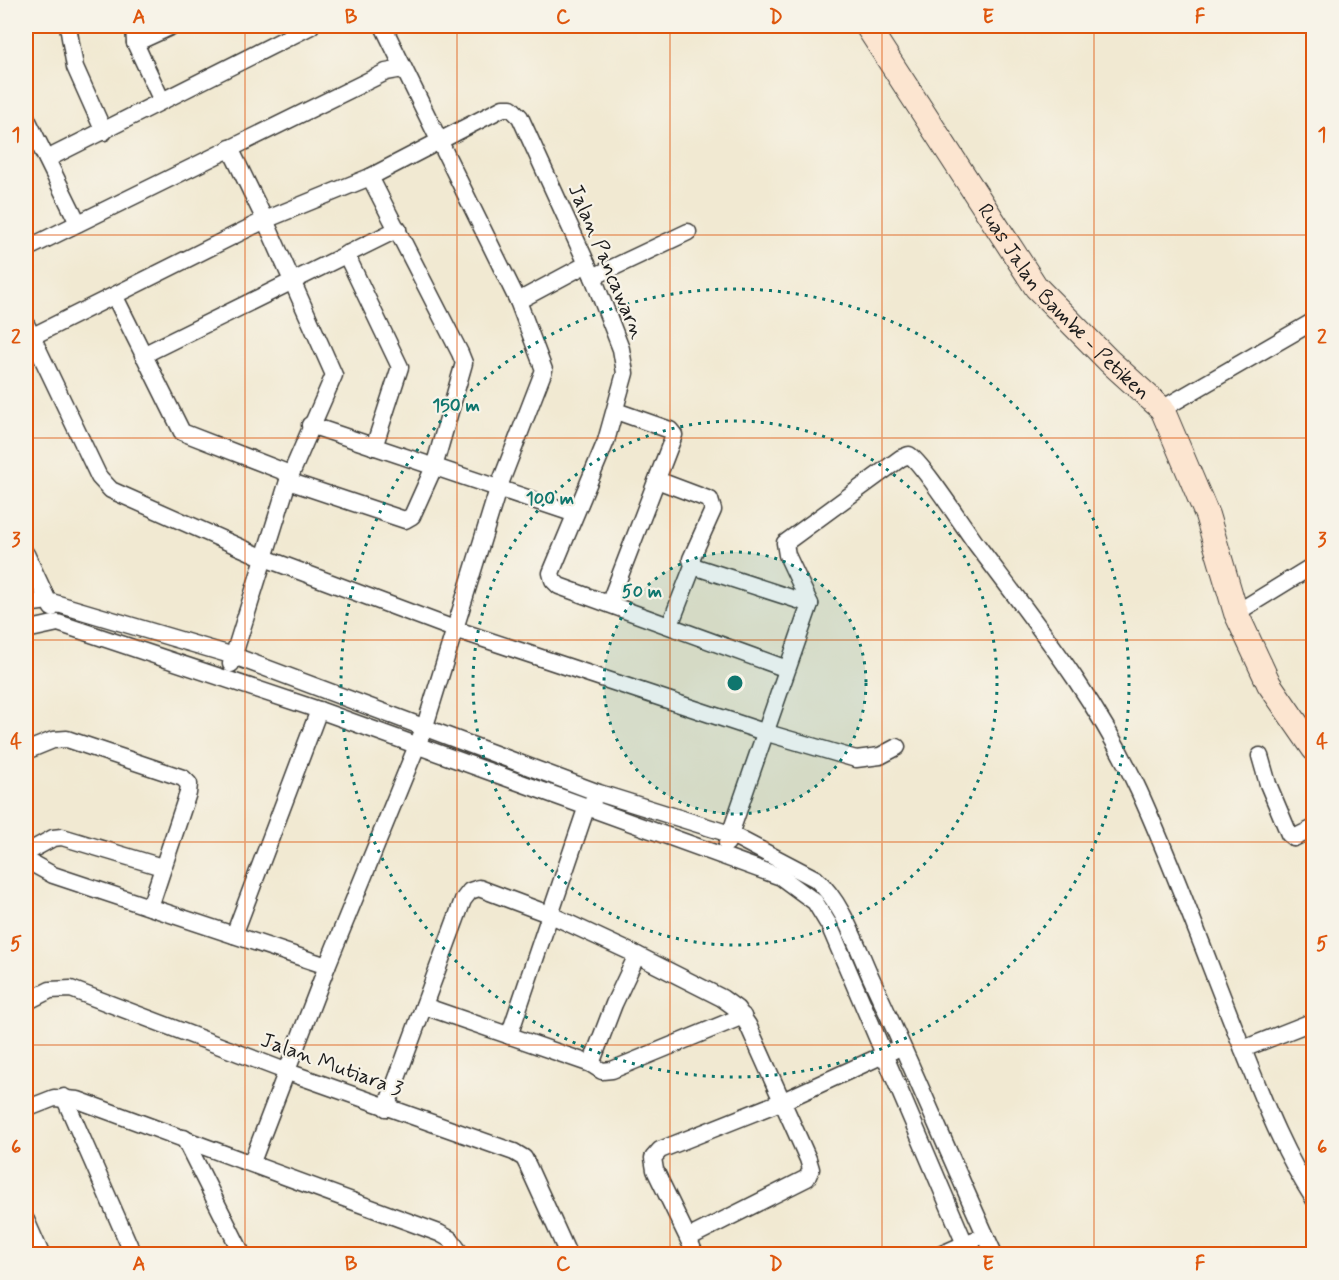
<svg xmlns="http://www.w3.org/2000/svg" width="1339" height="1280" font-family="Mynerve,sans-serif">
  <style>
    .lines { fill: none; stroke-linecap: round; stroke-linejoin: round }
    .street-casing { stroke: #3c3b37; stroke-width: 19 }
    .secondary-casing { stroke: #3c3b37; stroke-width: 26 }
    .street { stroke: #fff; stroke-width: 16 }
    .secondary { stroke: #fce5d0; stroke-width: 24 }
    .grid { fill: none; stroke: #de560d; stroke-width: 1.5; stroke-opacity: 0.55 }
    .ring { fill: none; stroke: #0f766e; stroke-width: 3; stroke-dasharray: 3 6 }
    .labels { text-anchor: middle; stroke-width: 4.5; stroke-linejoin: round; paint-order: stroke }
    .street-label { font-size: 21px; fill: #1c1c1c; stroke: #f7f3e8 }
    .centre { fill: #0f766e; stroke: #f7f3e8; stroke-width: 3 }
    .ring-label { font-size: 18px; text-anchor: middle; font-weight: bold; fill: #0f766e; stroke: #f7f3e8; stroke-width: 4.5; stroke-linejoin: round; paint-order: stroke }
    .neatline { fill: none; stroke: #de560d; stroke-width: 2 }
    .grid-label { font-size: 20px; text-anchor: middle; font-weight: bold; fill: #de560d }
  </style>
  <rect width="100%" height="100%" fill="#f7f3e8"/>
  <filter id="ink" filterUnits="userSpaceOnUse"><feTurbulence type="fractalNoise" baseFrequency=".0167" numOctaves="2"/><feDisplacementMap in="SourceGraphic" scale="12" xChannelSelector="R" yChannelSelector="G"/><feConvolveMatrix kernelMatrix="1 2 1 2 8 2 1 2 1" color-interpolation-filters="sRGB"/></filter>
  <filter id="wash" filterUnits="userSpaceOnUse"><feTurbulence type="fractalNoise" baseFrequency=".008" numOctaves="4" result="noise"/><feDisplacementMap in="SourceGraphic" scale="24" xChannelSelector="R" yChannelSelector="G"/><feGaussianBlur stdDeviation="1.35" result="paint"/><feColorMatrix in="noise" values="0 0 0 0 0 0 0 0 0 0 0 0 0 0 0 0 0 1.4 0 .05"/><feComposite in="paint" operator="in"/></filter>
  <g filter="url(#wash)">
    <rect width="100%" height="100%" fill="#f1e9d2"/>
  </g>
  <g filter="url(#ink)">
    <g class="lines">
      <defs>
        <g id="street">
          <path d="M68 26 75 67 104 132"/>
          <path d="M134 26 135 43 161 99"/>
          <path d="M135 43 172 26"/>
          <path d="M26 117 78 223"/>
          <path d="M230 148 265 220 334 375 288 481 231 664"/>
          <path d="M47 159 311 26"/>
          <path d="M26 249 386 72 403 69"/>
          <path d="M346 254 400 367 374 447"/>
          <path d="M593 277 688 232"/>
          <path d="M115 297 182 432 290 474"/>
          <path d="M518 301 587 264"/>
          <path d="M26 324 99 477 111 490 262 557 454 629 764 732 856 759 880 756 897 747"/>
          <path d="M31 337 265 220 370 177 503 108H511L520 117 593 277 621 349 625 373 606 441 551 573 553 580 559 586 787 669"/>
          <path d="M143 355 398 229"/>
          <path d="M1162 409 1314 321"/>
          <path d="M310 425 575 514"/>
          <path d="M657 480 710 500 713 510 691 559 693 566 670 625"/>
          <path d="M288 481 405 520 412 516 434 467 462 370 464 363 460 353 370 177"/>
          <path d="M26 554 48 601 234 656 599 793 730 834 816 879C844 904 857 948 873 982 915 1072 953 1164 994 1254"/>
          <path d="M693 566 810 604 727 843"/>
          <path d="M26 604 48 601 52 608"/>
          <path d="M609 604 674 435 670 430 616 411"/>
          <path d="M810 604 787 555 785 543 901 458 909 455C921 461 965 529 977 545 1037 625 1097 699 1139 791 1177 875 1208 962 1242 1047 1263 1099 1283 1152 1314 1199"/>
          <path d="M1236 613 1314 565"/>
          <path d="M26 630 58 623 319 710 781 877 815 902 829 925 965 1244 967 1254"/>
          <path d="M26 751 53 740 67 739 183 778 189 784 188 793 150 907"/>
          <path d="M1260 756 1268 784 1289 834 1294 838 1314 828"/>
          <path d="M26 853 53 838 62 837 162 867"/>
          <path d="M26 860 53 875 327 966"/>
          <path d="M234 935 319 710"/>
          <path d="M26 1002 50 990 71 989 288 1072 514 1152 524 1158 528 1166 568 1254"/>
          <path d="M424 1006 591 1064 602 1071 612 1070 743 1016"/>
          <path d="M509 1036 586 809 593 801"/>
          <path d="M1243 1049 1314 1021"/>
          <path d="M591 1064 614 1004 637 955"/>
          <path d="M64 1097 133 1254"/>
          <path d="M386 1108 463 900 470 891 479 888 551 915 637 955 722 998 737 1009 748 1025 808 1159 811 1169 807 1178 688 1238 655 1170 653 1158 660 1150 783 1101 894 1050"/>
          <path d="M26 1109 54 1098 78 1100 439 1233 450 1239 461 1254"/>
          <path d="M184 1138 242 1254"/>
          <path d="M252 1162 327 966 425 726 498 489 544 370 518 301 383 26"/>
          <path d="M26 1220 41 1254"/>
          <path d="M688 1238 695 1254"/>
          <path d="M942 1254 974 1240"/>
        </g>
        <g id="secondary">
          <path id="s1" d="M867 26 1036 287 1109 361 1162 409 1207 515 1236 613 1269 684 1314 749"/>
        </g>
      </defs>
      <use href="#street" class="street-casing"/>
      <use href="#secondary" class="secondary-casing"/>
      <use href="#street" class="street"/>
      <use href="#secondary" class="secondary"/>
    </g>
  </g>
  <path class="grid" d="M245 26V1254M457 26V1254M670 26V1254M882 26V1254M1094 26V1254M26 235H1314M26 438H1314M26 640H1314M26 842H1314M26 1045H1314"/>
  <circle cx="735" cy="683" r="131" fill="#0f766e" fill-opacity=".12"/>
  <g class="ring">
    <circle cx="735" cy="683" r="131"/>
    <circle cx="735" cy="683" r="262"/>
    <circle cx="735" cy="683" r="394"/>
  </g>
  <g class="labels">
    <g class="street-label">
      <text transform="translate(607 261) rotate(67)" y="7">Jalan Pancawarn</text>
      <text dy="7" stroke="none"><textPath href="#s1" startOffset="340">Ruas Jalan Bambe - Petiken</textPath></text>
      <text transform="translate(332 1064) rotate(20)" y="7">Jalan Mutiara 3</text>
    </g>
  </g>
  <circle cx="735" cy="683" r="9" class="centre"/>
  <g class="ring-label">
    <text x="456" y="411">150 m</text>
    <text x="550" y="504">100 m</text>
    <text x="642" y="597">50 m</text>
  </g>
  <rect width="1339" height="1280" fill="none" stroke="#f7f3e8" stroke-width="66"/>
  <rect x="33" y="33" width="1273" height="1214" class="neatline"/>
  <g class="grid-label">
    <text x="139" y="23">A</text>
    <text x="351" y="23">B</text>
    <text x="563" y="23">C</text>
    <text x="776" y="23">D</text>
    <text x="988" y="23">E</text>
    <text x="1200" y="23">F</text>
    <text x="16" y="141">1</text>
    <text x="1322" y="141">1</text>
    <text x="16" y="343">2</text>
    <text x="1322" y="343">2</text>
    <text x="16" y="546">3</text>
    <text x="1322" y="546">3</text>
    <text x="16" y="748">4</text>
    <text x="1322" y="748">4</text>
    <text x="16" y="950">5</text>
    <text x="1322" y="950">5</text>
    <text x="16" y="1153">6</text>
    <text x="1322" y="1153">6</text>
    <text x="139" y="1270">A</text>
    <text x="351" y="1270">B</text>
    <text x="563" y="1270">C</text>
    <text x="776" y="1270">D</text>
    <text x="988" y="1270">E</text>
    <text x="1200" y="1270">F</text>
  </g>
</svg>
